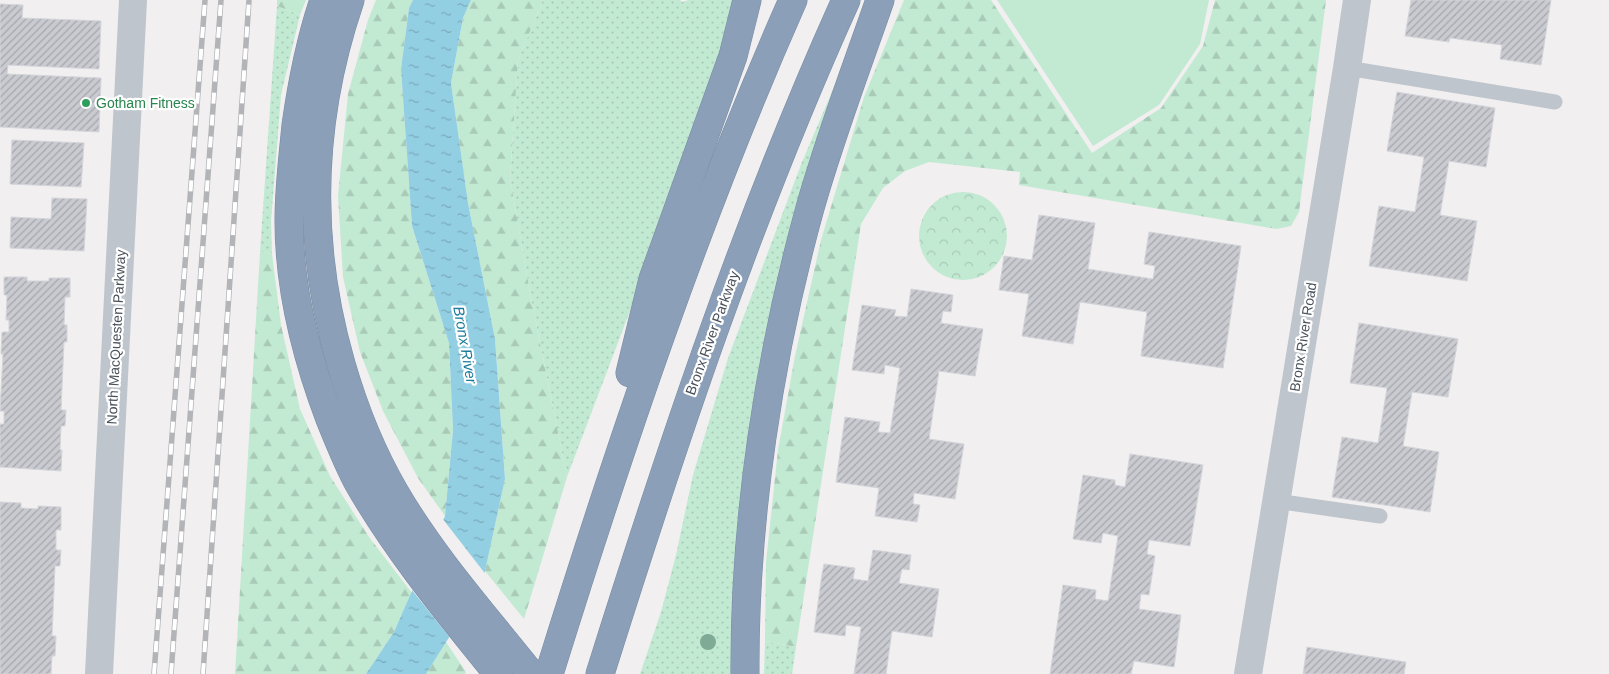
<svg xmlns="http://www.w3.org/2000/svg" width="1609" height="674" font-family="Arial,sans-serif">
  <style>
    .grass { fill: url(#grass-dots) }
    .forest { fill: url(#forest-firs) }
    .park { fill: url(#park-crowns) }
    .pitch { fill: #c2ead3 }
    .water { fill: url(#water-ripples) }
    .pier { fill: #f1efef }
    .building { fill: url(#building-hatch); stroke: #d3d5da }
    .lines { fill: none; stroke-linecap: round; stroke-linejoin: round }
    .motorway-casing { stroke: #778ba4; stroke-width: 29 }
    .service { stroke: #bfc5cc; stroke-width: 15 }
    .minor { stroke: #bfc5cc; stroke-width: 28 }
    .tertiary { stroke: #bfc5cc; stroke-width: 28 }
    .motorway { stroke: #8c9fb8; stroke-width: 28 }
    .rail-casing { stroke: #b2b4b8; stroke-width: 5.5 }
    .rail { stroke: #fff; stroke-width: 4; stroke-dasharray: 11; stroke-linecap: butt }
    .tree { fill: #7fab96 }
    .leisure-dot { fill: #2e9e5b; stroke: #fff; stroke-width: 2 }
    .labels { text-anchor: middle; stroke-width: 4.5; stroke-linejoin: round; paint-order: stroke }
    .leisure-label { font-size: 14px; fill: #27864d; stroke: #fff; text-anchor: start }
    .street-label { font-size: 14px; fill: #49515a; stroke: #fff }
    .water-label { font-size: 15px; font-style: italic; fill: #1b7b9b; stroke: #fff }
  </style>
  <defs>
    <pattern id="grass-dots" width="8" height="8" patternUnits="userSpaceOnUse" patternTransform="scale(1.25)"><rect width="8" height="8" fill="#c2ead3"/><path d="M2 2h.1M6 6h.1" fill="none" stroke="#a8cab7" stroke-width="1.8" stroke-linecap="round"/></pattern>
    <pattern id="forest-firs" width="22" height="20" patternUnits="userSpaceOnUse" patternTransform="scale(1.25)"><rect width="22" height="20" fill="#c2ead3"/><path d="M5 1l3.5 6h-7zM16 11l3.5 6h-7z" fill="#a8cab7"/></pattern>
    <pattern id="park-crowns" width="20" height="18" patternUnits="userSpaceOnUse" patternTransform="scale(1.25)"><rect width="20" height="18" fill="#c2ead3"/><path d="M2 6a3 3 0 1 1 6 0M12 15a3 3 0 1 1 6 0" fill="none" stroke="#a8cab7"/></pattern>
    <pattern id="water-ripples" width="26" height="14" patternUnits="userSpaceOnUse" patternTransform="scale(1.25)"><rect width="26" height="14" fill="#93cfe3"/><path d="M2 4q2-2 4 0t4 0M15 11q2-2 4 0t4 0" fill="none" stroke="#7aaabb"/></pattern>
    <pattern id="building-hatch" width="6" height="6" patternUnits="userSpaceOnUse" patternTransform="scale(1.25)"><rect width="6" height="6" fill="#c9cbd1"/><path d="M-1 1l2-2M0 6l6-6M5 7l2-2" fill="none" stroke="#a5a7ad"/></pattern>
  </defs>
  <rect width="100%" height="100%" fill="#f1efef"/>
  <g class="grass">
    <path d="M543 0H680L682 2 689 0H737L691 150 567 477 531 298 510 178 518 60Z"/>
    <path d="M277 6 300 15 281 95 271 221 272 254 260 252Z"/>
    <path d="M868 7 810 188 736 674H640L661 612 676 555 693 475 728 358 802 162Z"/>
    <path d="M765 641 796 647 792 674H764Z"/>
  </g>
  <g class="forest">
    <path d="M277 0H306L300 15 277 6Z"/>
    <path d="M376 0H413L409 8 401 69 412 226 449 343 453 430 445 516 418 478 383 411 360 352 343 277 338 196 348 94 368 20Z"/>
    <path d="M471 0H543L518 60 510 178 531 298 567 477 524 619 485 571 505 479 495 339 468 203 451 83 463 18Z"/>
    <path d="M904 0H991L1092 153 1161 108 1203 46 1215 0H1326L1299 212 1291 226 1277 229 1019 185 1020 172 929 162 905 171 883 188 861 224 796 647 765 641 766 562 778 450 795 356 821 240 864 97Z"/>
    <path d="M260 252 272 254 281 325 300 409 330 476 369 537 412 593 394 632 366 674H235Z"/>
    <path d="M446 642 466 672 465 674H426Z"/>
  </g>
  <circle class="park" cx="963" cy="236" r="44"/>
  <path class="pitch" d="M997 0H1209L1200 44 1159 105 1093 146Z"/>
  <path class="water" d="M413 0H471L463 18 451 83 468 203 495 339 505 479 482 585 426 674H366L394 632 445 516 453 430 449 343 412 226 401 69 409 8Z"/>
  <path class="pier" d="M442 518 487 576 485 586 451 639 411 589Z"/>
  <g class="building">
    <path d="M1411 0H1551L1541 65 1500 59 1502 45 1450 38 1449 42 1405 36Z"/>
    <path d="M0 4 23 5 22 18 101 21 99 69 8 65 7 74 101 78 99 132 0 127Z"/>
    <path d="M1397 92 1495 108 1486 167 1449 161 1440 215 1477 221 1467 281 1369 266 1379 206 1415 212 1424 157 1387 151Z"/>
    <path d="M12 140 84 143 81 187 10 184Z"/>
    <path d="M52 198 87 199 84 251 10 248 11 217 51 219Z"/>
    <path d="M1039 215 1095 223 1088 269 1153 279 1155 266 1144 264 1149 232 1241 246 1223 368 1141 356 1147 312 1080 302 1073 344 1022 336 1029 294 999 290 1004 256 1032 260Z"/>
    <path d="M4 277H27V281H49V278H70V297H65L64 325H67V342H64L61 410H66L65 426H61L60 450H62L61 471 0 467V424H4V411H0L3 354H1L2 332H9V320H6L7 295H4Z"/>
    <path d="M911 289 953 295 951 312 943 311 941 323 983 329 975 376 939 371 929 439 964 444 955 499 914 493 913 504 920 505 917 522 875 516 879 488 836 482 845 417 880 422 878 432 890 433 900 368 885 365 884 374 852 370 862 305 896 310 894 316 907 317Z"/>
    <path d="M1359 323 1458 339 1448 397 1412 392 1403 446 1439 452 1430 512 1332 497 1342 437 1378 443 1387 388 1350 383Z"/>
    <path d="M1130 454 1203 465 1190 546 1149 540 1147 554 1155 556 1149 595 1141 594 1139 609 1181 615 1174 667 1134 661 1131 674H1050L1063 585 1096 590 1095 599 1108 601 1118 536 1103 533 1101 543 1073 539 1083 475 1115 480V485L1125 487Z"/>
    <path d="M0 502 21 503V508L38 509V506L61 507V530H56V550H61L60 566H55L52 636H56L55 656H52L51 674H0Z"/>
    <path d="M873 550 911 555 909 570 902 569 899 583 939 589 932 637 892 631 886 674H854L861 627 846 625 845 636 814 632 822 574 824 564 855 568 853 579 868 581Z"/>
    <path d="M1307 647 1406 662 1404 674H1303Z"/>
  </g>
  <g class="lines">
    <defs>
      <g id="motorway">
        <path d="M324 0C310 41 302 83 296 125 293 157 289 188 289 220 289 287 306 356 330 419 339 441 348 464 359 484 398 552 449 613 498 674"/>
        <path d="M350 0C309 120 306 243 341 364 354 409 371 452 395 493 433 558 484 615 531 674"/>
        <path d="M630 373 653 279 733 56 747 0"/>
        <path d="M549 674C620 446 696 219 793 0"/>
        <path d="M600 674C672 445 747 219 846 0"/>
        <path d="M745 674C744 520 769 356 810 208 830 137 856 69 880 0"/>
      </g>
    </defs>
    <use href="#motorway" class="motorway-casing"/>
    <g class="service">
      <path d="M1347 68 1555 102"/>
      <path d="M1276 501 1380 516"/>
    </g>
    <path class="minor" d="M99 674 133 0"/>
    <path class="tertiary" d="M1248 674 1347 68 1357 0"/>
    <use href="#motorway" class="motorway"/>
    <defs>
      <g id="rail">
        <path d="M154 674 205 0"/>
        <path d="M171 674 221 0"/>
        <path d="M203 674 249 0"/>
      </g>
    </defs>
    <use href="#rail" class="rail-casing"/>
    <use href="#rail" class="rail"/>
  </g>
  <circle class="tree" cx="708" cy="642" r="8"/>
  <circle class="leisure-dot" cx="86" cy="103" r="5"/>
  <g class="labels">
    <g class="leisure-label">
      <text x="96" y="108">Gotham Fitness</text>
    </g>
    <g class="street-label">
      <text transform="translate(712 333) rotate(-70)" y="5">Bronx River Parkway</text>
      <text transform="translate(116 337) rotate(-87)" y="5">North MacQuesten Parkway</text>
      <text transform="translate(1303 337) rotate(-81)" y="5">Bronx River Road</text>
    </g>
    <g class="water-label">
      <text transform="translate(465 345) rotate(80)" y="5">Bronx River</text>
    </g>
  </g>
</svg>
